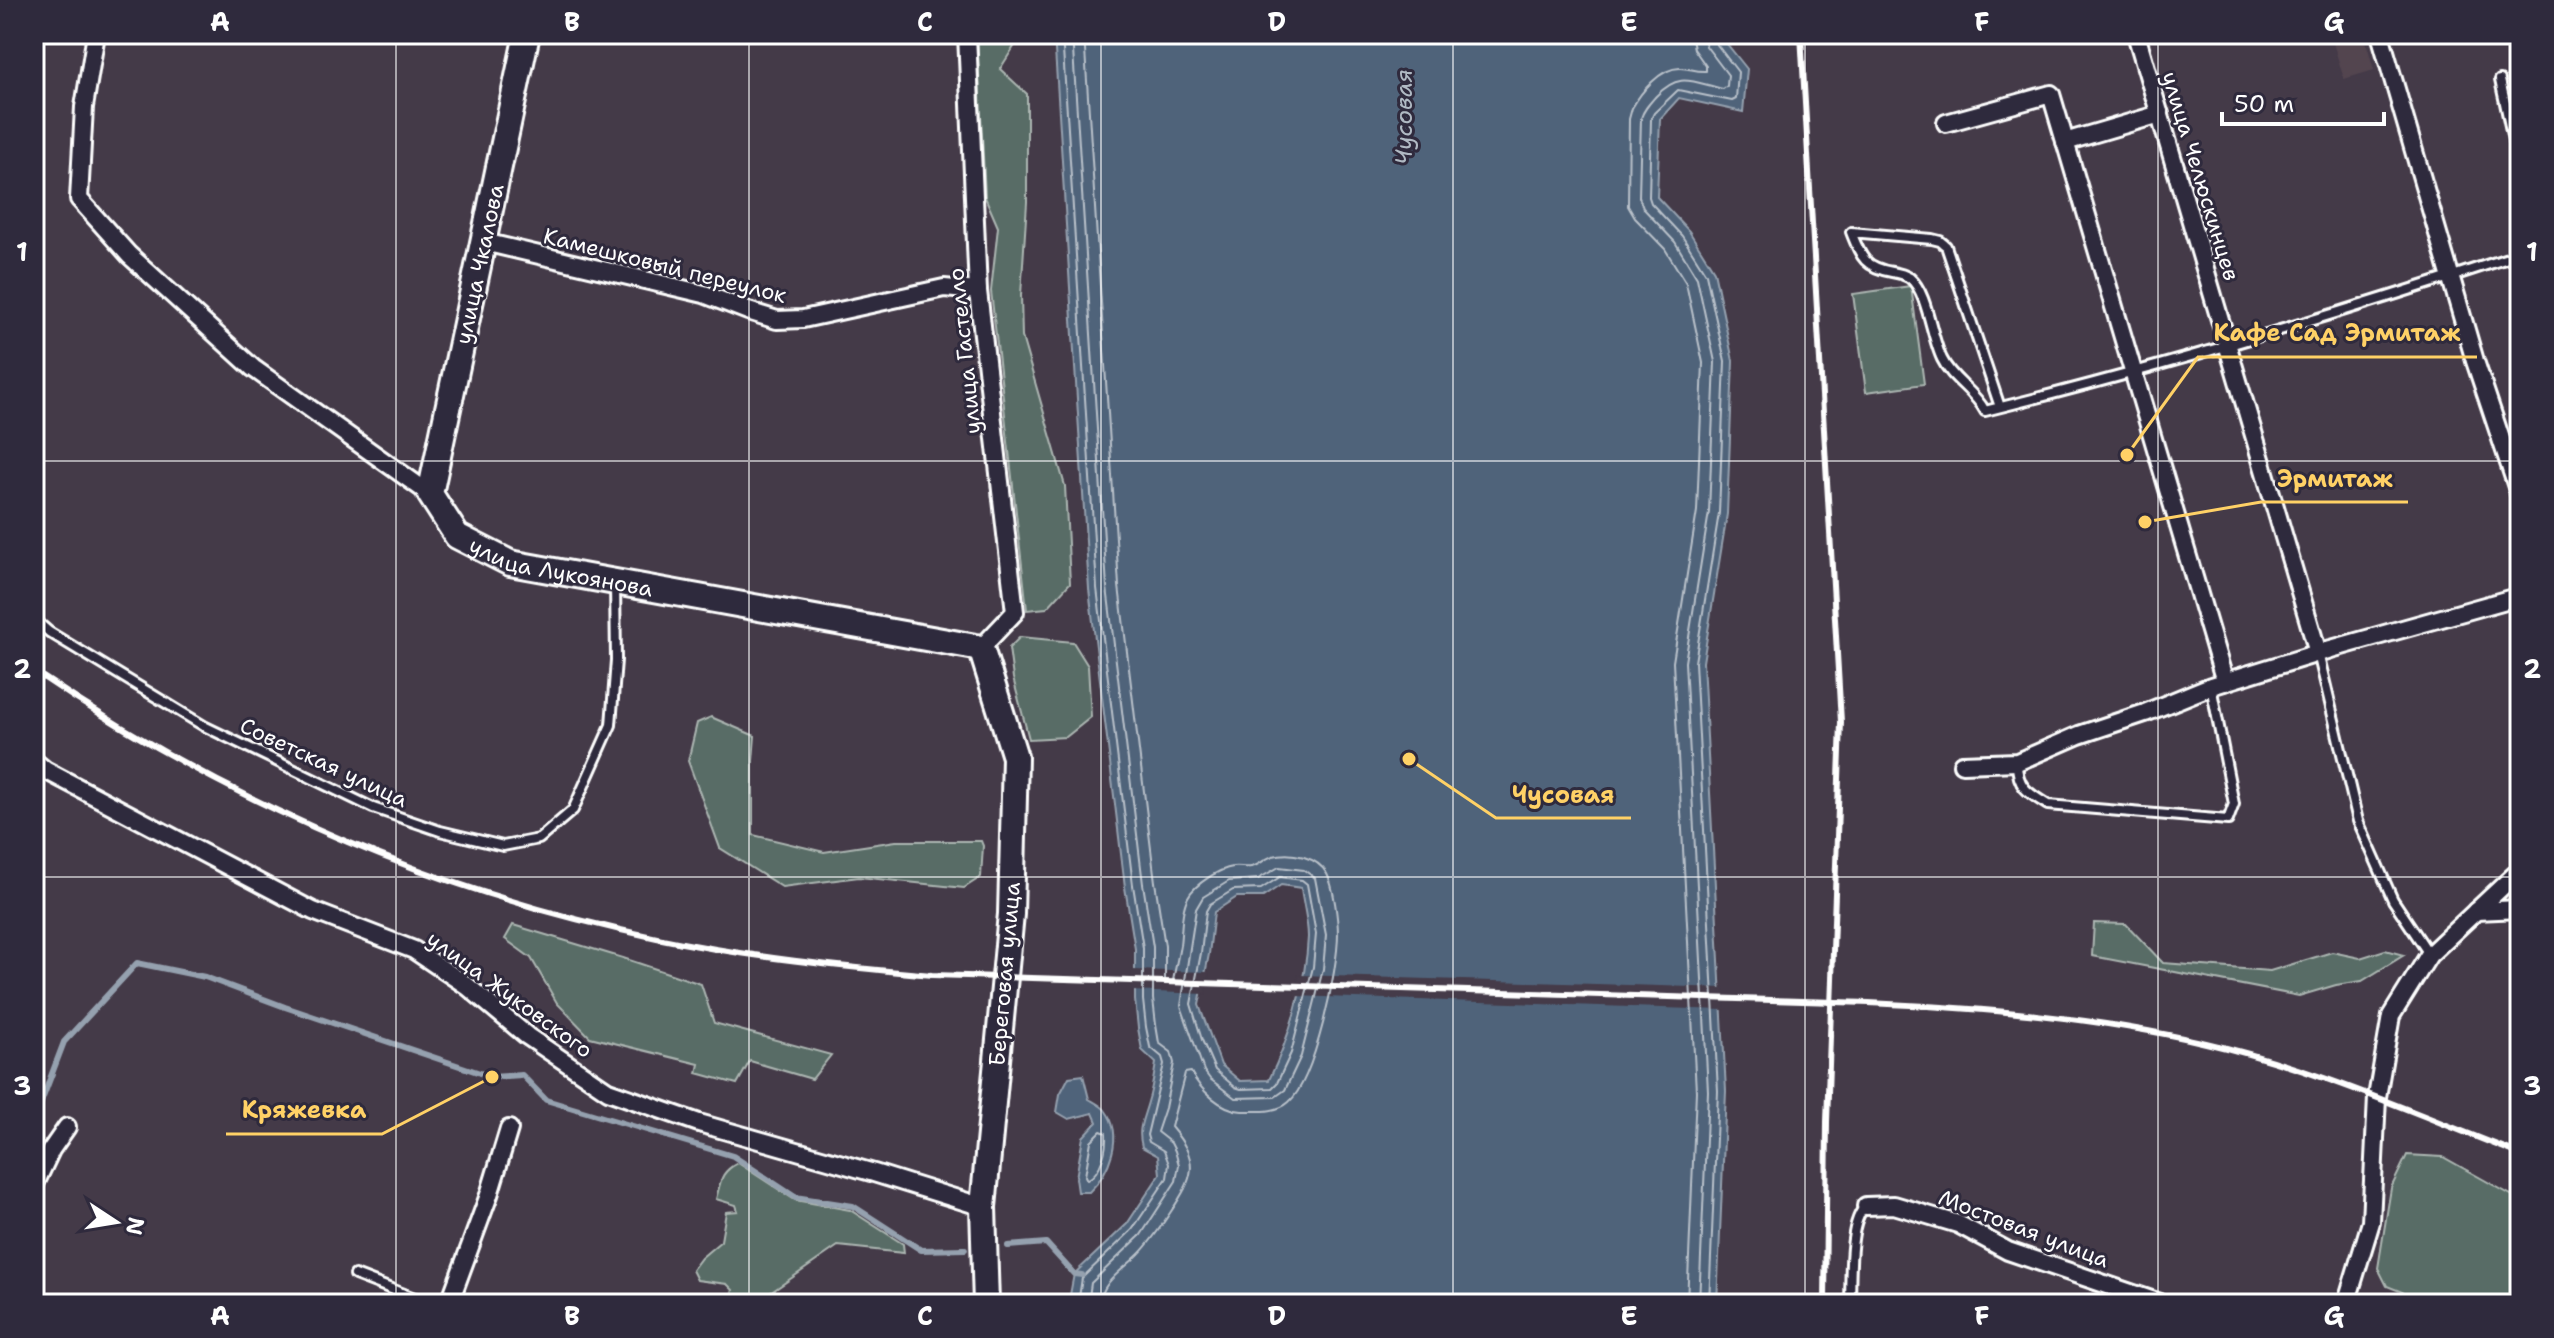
<svg xmlns="http://www.w3.org/2000/svg" width="2554" height="1338" font-family="'Shantell Sans',sans-serif">
  <style>
    .built { fill: #534550 }
    .green { fill: #596c66; stroke: #acb6b2; stroke-width: 2 }
    .water { fill: #4f637a; stroke: #95a1af; stroke-width: 2; fill-rule: evenodd }
    .pier { fill: #443a48 }
    .lines { fill: none; stroke-linecap: round; stroke-linejoin: round }
    .shore { stroke: #b9c1ca; stroke-width: 2 }
    .stream { stroke: #95a1af; stroke-width: 6 }
    .lane-casing { stroke: #fff; stroke-width: 14 }
    .street-casing { stroke: #fff; stroke-width: 22 }
    .secondary-casing { stroke: #fff; stroke-width: 30 }
    .lane { stroke: #2f2a3d; stroke-width: 8 }
    .street { stroke: #2f2a3d; stroke-width: 16 }
    .secondary { stroke: #2f2a3d; stroke-width: 24 }
    .rail { stroke: #fff; stroke-width: 6 }
    .grid { fill: none; stroke: #fff; stroke-width: 2; stroke-opacity: 0.55 }
    .labels { text-anchor: middle; stroke-width: 6; stroke-linejoin: round; paint-order: stroke }
    .street-label { font-size: 22px; fill: #fff; stroke: #2f2a3d }
    .water-label { font-size: 24px; font-style: italic; fill: #b0b9c3; stroke: #2f2a3d }
    .leader { fill: none; stroke: #ffd166; stroke-width: 3 }
    .callout-dot { fill: #ffd166; stroke: #2f2a3d; stroke-width: 3 }
    .callout-label { font-size: 24px; text-anchor: middle; font-weight: bold; fill: #ffd166; stroke: #2f2a3d; stroke-width: 6; stroke-linejoin: round; paint-order: stroke }
    .neatline { fill: none; stroke: #fff; stroke-width: 3 }
    .grid-label { font-size: 26px; text-anchor: middle; font-weight: bold; fill: #fff }
  </style>
  <rect width="100%" height="100%" fill="#443a48"/>
  <filter id="ink" filterUnits="userSpaceOnUse"><feTurbulence type="fractalNoise" baseFrequency=".0125" numOctaves="2"/><feDisplacementMap in="SourceGraphic" scale="16" xChannelSelector="R" yChannelSelector="G"/><feConvolveMatrix kernelMatrix="1 2 1 2 8 2 1 2 1" color-interpolation-filters="sRGB"/></filter>
  <g filter="url(#ink)">
    <path class="built" d="M2340 34H2364L2374 70 2344 79 2331 36Z"/>
    <g class="green">
      <path d="M977 34H1022L1000 69 1027 94V202L1021 295 1022 337 1065 486 1070 583 1047 608 1027 610 991 291 998 227 985 197Z"/>
      <path d="M1911 286 1924 384 1866 392 1853 294Z"/>
      <path d="M1020 637 1073 642 1088 666 1091 717 1066 737 1029 739 1013 678 1009 648Z"/>
      <path d="M711 717 755 736 753 761V835L824 852 896 841H981L983 846 981 877 964 888 859 877 782 887 720 848 688 761 697 723Z"/>
      <path d="M2094 923 2126 924 2163 963 2270 971 2332 952 2360 958 2385 950 2404 955 2362 981 2336 985 2299 996 2092 956Z"/>
      <path d="M513 925 623 958 701 984 714 1023 831 1055 812 1079 750 1061 737 1084 697 1073 699 1064 590 1037 557 1003 531 958 505 939Z"/>
      <path d="M2407 1155 2443 1157 2520 1200V1304H2432L2387 1286 2378 1268 2391 1188Z"/>
      <path d="M738 1163 795 1200 850 1210 903 1244 904 1253 838 1246 754 1304H728L733 1290 727 1284 697 1280 692 1270 701 1258 721 1241 726 1212 738 1211 736 1205 716 1199C721 1181 720 1172 738 1163Z"/>
    </g>
    <g class="water">
      <path d="M1054 34H1719L1747 69 1743 112 1679 98 1660 119 1657 197 1689 231 1714 271 1733 361 1727 514 1703 662 1726 1091 1717 1304H1071L1069 1300 1074 1274 1127 1224 1160 1174 1158 1156 1142 1147C1137 1129 1143 1120 1148 1102 1152 1090 1154 1076 1156 1063L1142 1050 1138 1028 1135 1000V949L1125 887 1089 589ZM1281 885 1301 888C1303 904 1308 921 1308 937 1306 983 1289 1039 1269 1080L1240 1081 1221 1065 1199 1005 1209 954 1214 912 1237 897H1263Z"/>
      <path d="M1083 1075 1089 1099C1094 1102 1102 1106 1105 1110 1125 1136 1109 1173 1089 1192H1078L1076 1178 1083 1137 1097 1122 1093 1113 1069 1119 1057 1112 1060 1094 1069 1077Z"/>
    </g>
    <g class="pier">
      <path d="M1131 970 1209 972 1205 994 1131 991Z"/>
      <path d="M1299 975 1724 988 1725 1010 1294 996Z"/>
    </g>
    <g class="lines">
      <g class="shore">
        <path d="M1062 34 1097 588 1133 885 1143 948V1000L1146 1027 1150 1047 1162 1057 1164 1064 1147 1135 1149 1142 1164 1151 1169 1164 1167 1178 1132 1230 1082 1278 1078 1304"/>
        <path d="M1072 34 1107 587 1143 884 1153 947V999L1156 1025 1159 1043 1171 1052 1174 1063 1165 1108 1157 1132 1171 1143 1175 1151 1179 1165 1176 1181 1141 1235 1091 1283 1088 1304"/>
        <path d="M1084 34 1119 586 1155 882 1165 946V981L1169 984 1173 981C1175 969 1178 957 1180 945 1182 930 1181 910 1188 897 1195 884 1219 869 1233 867 1239 866 1245 868 1251 867 1259 866 1265 858 1273 856 1291 851 1318 857 1327 874 1334 887 1338 920 1338 934 1338 969 1315 1079 1289 1102 1277 1113 1258 1111 1242 1111 1221 1110 1200 1090 1191 1072L1185 1073 1171 1127C1201 1162 1194 1177 1170 1213 1159 1229 1150 1244 1136 1257 1121 1271 1101 1283 1100 1304"/>
        <path d="M1279 867 1304 870 1315 878 1326 935 1323 969 1301 1056 1285 1090 1275 1097 1235 1098 1210 1079 1204 1071 1181 1006 1196 909 1203 897 1229 881 1258 879Z"/>
        <path d="M1280 877 1302 880 1307 884 1316 934 1313 967 1291 1053 1277 1083 1272 1088 1241 1089 1235 1087 1215 1070 1202 1040 1191 1004 1201 953 1206 911 1210 904 1233 890 1261 889Z"/>
        <path d="M1101 1131 1106 1133C1107 1149 1102 1172 1087 1180L1085 1176 1091 1141Z"/>
        <path d="M1687 1304 1696 1091 1673 662 1697 511 1703 363 1686 283 1665 249 1635 218 1628 206 1629 119 1632 108C1641 92 1660 68 1680 68 1689 68 1697 72 1706 71V66L1694 49 1691 34"/>
        <path d="M1699 1304 1708 1091 1685 662 1709 512 1715 362 1697 278 1675 242 1643 208 1639 197 1641 118C1644 109 1649 104 1656 96 1680 71 1692 82 1723 89L1727 86 1728 75 1706 46 1703 34"/>
        <path d="M1709 1304 1718 1091 1695 662 1719 513 1725 361 1706 274 1682 236 1651 203 1649 197 1651 119 1654 113 1678 90 1732 101 1736 99 1738 72 1715 42 1713 34"/>
      </g>
      <g class="stream">
        <path d="M34 1121 64 1042 137 963 205 977 285 1007 492 1077 522 1075 546 1100 733 1156 795 1197 853 1206 921 1250 965 1249"/>
        <path d="M1008 1246 1046 1243 1074 1274 1082 1275"/>
      </g>
      <defs>
        <g id="lane">
          <path d="M2500 80 2520 172"/>
          <path d="M2000 407 1946 246 1940 241 1932 239 1851 232C1861 257 1864 267 1892 272 1898 273 1905 275 1910 278 1928 293 1931 337 1942 359 1952 380 1974 390 1985 411 2164 367 2345 312 2520 254"/>
          <path d="M34 619 49 632 204 726 373 808 440 831 503 846 539 839 573 810 611 725 616 660 615 583"/>
          <path d="M2318 653 2358 821 2393 900 2429 954"/>
          <path d="M2017 763C2017 787 2028 793 2048 805L2228 820 2234 804 2211 686"/>
          <path d="M355 1275 430 1304"/>
          <path d="M1850 1304C1851 1281 1848 1220 1866 1206"/>
        </g>
        <g id="street">
          <path d="M96 34 84 107 79 199 129 255 253 368 430 494"/>
          <path d="M967 34 978 291 1015 612 981 648"/>
          <path d="M2136 34 2318 653"/>
          <path d="M2380 34 2475 361 2520 496"/>
          <path d="M1946 123 2051 94 2225 682"/>
          <path d="M2065 142 2160 114"/>
          <path d="M484 242 704 294 748 311 777 320 803 319 944 288 978 291"/>
          <path d="M34 761 45 770 313 911 414 950 466 985 527 1036 608 1091 699 1123 874 1173 983 1207"/>
          <path d="M1962 764 2017 762 2079 735 2145 713 2211 686 2331 649 2520 596"/>
          <path d="M2476 911 2520 909"/>
          <path d="M34 1186 51 1150 67 1127"/>
          <path d="M1866 1206 1894 1205 1958 1224 2008 1251 2163 1304"/>
          <path d="M449 1304 489 1195 509 1129"/>
          <path d="M2346 1304 2371 1222 2377 1097 2391 1016 2429 955 2520 870"/>
        </g>
        <g id="secondary">
          <path id="s1" d="M527 34 430 494 457 536 510 563 981 648 1015 757 1011 914 983 1207 986 1304"/>
        </g>
      </defs>
      <use href="#lane" class="lane-casing"/>
      <use href="#street" class="street-casing"/>
      <use href="#secondary" class="secondary-casing"/>
      <use href="#lane" class="lane"/>
      <use href="#street" class="street"/>
      <use href="#secondary" class="secondary"/>
      <g class="rail">
        <path d="M1801 34 1841 722 1827 1122 1825 1304"/>
        <path d="M34 671C224 800 431 891 657 938 748 957 840 967 932 975L1869 1003C1982 1008 2095 1017 2206 1043 2314 1068 2416 1114 2520 1154"/>
      </g>
    </g>
  </g>
  <path class="grid" d="M396 34V1304M749 34V1304M1101 34V1304M1453 34V1304M1805 34V1304M2158 34V1304M34 461H2520M34 877H2520"/>
  <g class="labels">
    <g class="street-label">
      <text transform="translate(2201 176) rotate(73)" y="8">улица Челюскинцев</text>
      <text transform="translate(479 264) rotate(-78)" y="8">улица Чкалова</text>
      <text transform="translate(665 265) rotate(14)" y="8">Камешковый переулок</text>
      <text transform="translate(964 351) rotate(-96)" y="8">улица Гастелло</text>
      <text dy="8" stroke="none"><textPath href="#s1" startOffset="630">улица Лукоянова</textPath></text>
      <text transform="translate(324 762) rotate(25)" y="8">Советская улица</text>
      <text transform="translate(1004 974) rotate(-85)" y="8">Береговая улица</text>
      <text transform="translate(510 994) rotate(36)" y="8">улица Жуковского</text>
      <text transform="translate(2024 1228) rotate(21)" y="8">Мостовая улица</text>
    </g>
    <g class="water-label">
      <text transform="translate(1404 117) rotate(-90)" y="8">Чусовая</text>
    </g>
  </g>
  <path class="leader" d="M2127 455L2198 357H2477M2145 522L2261 502H2408M1409 759L1496 818H1631M492 1077L382 1134H226"/>
  <g class="callout-dot">
    <circle cx="2127" cy="455" r="8"/>
    <circle cx="2145" cy="522" r="8"/>
    <circle cx="1409" cy="759" r="8"/>
    <circle cx="492" cy="1077" r="8"/>
  </g>
  <g class="callout-label">
    <text x="2337" y="341">Кафе Сад Эрмитаж</text>
    <text x="2335" y="487">Эрмитаж</text>
    <text x="1563" y="803">Чусовая</text>
    <text x="304" y="1118">Кряжевка</text>
  </g>
  <rect width="2554" height="1338" fill="none" stroke="#2f2a3d" stroke-width="88"/>
  <g transform="translate(116 1222) rotate(102)" stroke="#2f2a3d" stroke-width="6" paint-order="stroke">
  <path d="M0-6L14 30L0 20L-14 30Z" fill="#ffffff"/>
  <text y="-12" font-size="22" font-weight="bold" text-anchor="middle" fill="#ffffff">N</text>
  </g>
  <path d="M2222 112v12h162v-12" fill="none" stroke="#ffffff" stroke-width="4"/>
  <text x="2234" y="112" font-size="24" fill="#ffffff" stroke="#2f2a3d" stroke-width="6" paint-order="stroke">50 m</text>
  <rect x="44" y="44" width="2466" height="1250" class="neatline"/>
  <g class="grid-label">
    <text x="220" y="31">A</text>
    <text x="572" y="31">B</text>
    <text x="925" y="31">C</text>
    <text x="1277" y="31">D</text>
    <text x="1629" y="31">E</text>
    <text x="1982" y="31">F</text>
    <text x="2334" y="31">G</text>
    <text x="22" y="261">1</text>
    <text x="2532" y="261">1</text>
    <text x="22" y="678">2</text>
    <text x="2532" y="678">2</text>
    <text x="22" y="1095">3</text>
    <text x="2532" y="1095">3</text>
    <text x="220" y="1325">A</text>
    <text x="572" y="1325">B</text>
    <text x="925" y="1325">C</text>
    <text x="1277" y="1325">D</text>
    <text x="1629" y="1325">E</text>
    <text x="1982" y="1325">F</text>
    <text x="2334" y="1325">G</text>
  </g>
</svg>
